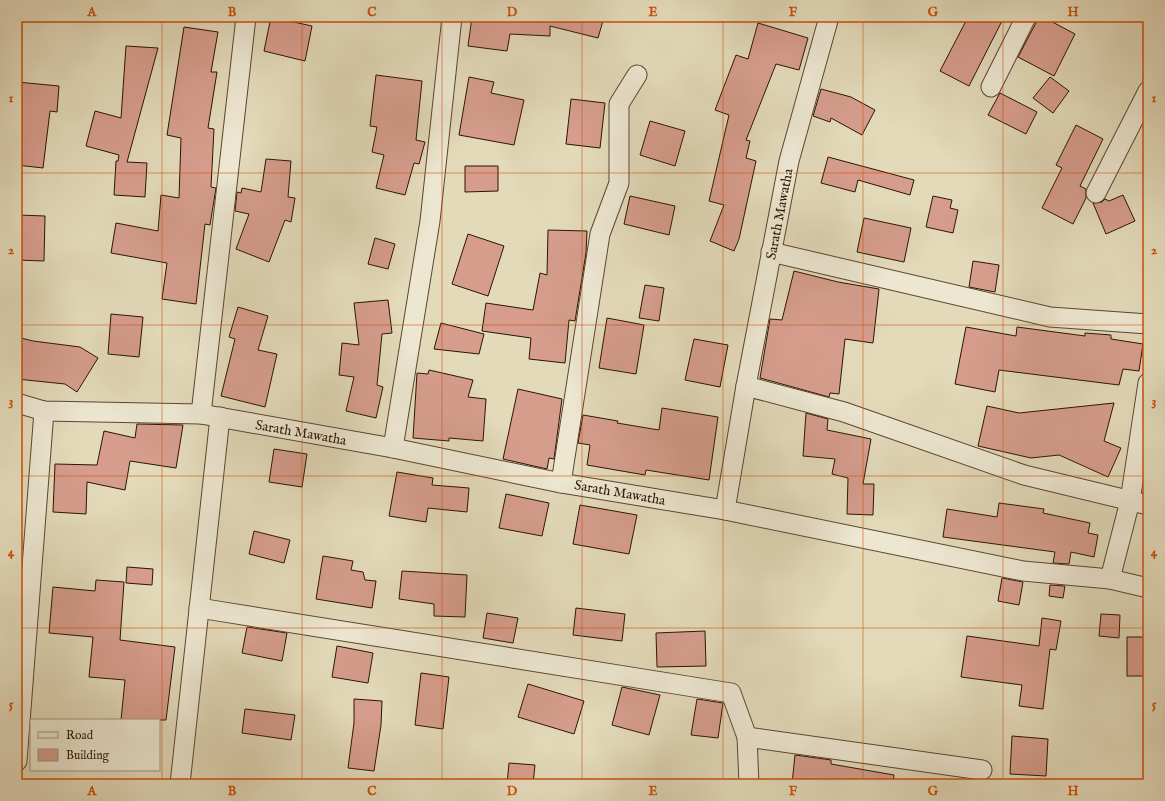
<svg xmlns="http://www.w3.org/2000/svg" width="1165" height="801" font-family="'IM FELL English',serif">
  <style>
    .building { fill: #d69d8d; stroke: #2c1402 }
    .lines { fill: none; stroke-linecap: round; stroke-linejoin: round }
    .street-casing { stroke: #5a4630; stroke-width: 21 }
    .street { stroke: #ede7d2; stroke-width: 19 }
    .grid { fill: none; stroke: #cc4f0a; stroke-width: 1; stroke-opacity: 0.55 }
    .labels { text-anchor: middle; stroke-width: 3; stroke-linejoin: round; paint-order: stroke }
    .street-label { font-size: 14px; fill: #2c1402; stroke: #ede7d2 }
    .neatline { fill: none; stroke: #cc4f0a; stroke-width: 1.5 }
    .grid-label { font-size: 13px; text-anchor: middle; font-weight: bold; fill: #cc4f0a }
  </style>
  <rect width="100%" height="100%" fill="#e3daba"/>
  <filter id="stains"><feTurbulence type="fractalNoise" baseFrequency=".005" numOctaves="4"/><feColorMatrix values="0 0 0 0 .2 0 0 0 0 .09 0 0 0 0 .02 0 0 0 .5 -.17"/></filter>
  <radialGradient id="worn" r=".72"><stop offset=".6" stop-color="#630" stop-opacity="0"/><stop offset="1" stop-color="#630" stop-opacity=".3"/></radialGradient>
  <g class="building">
    <path d="M271 17 312 26 305 61 264 51Z"/>
    <path d="M472 17H604L598 38 550 26V36L510 34 507 51 468 46Z"/>
    <path d="M968 17H1004L969 86 940 71Z"/>
    <path d="M1039 17H1043L1075 34 1054 76 1018 57Z"/>
    <path d="M758 23 808 38 799 70 776 64 746 140 750 141 746 158 756 161 739 239 734 251 710 241 724 205 709 201 729 115 715 110 736 55 748 59Z"/>
    <path d="M184 27 218 32 211 72H217L208 128 214 129 211 187 216 188 210 225 205 224 196 304 162 299 167 263 111 253 116 223 158 231 161 195 179 198 181 138 167 135Z"/>
    <path d="M126 46 158 48 127 162 147 163 145 197 114 195 116 161H118L119 155 86 146 95 111 121 118Z"/>
    <path d="M376 75 422 81 416 140 425 142 419 164 414 163 405 195 376 188 384 155 372 152 377 127 370 126Z"/>
    <path d="M469 77 494 82 491 93 524 100 514 145 459 135Z"/>
    <path d="M1050 77 1069 91 1053 113 1033 98Z"/>
    <path d="M17 82 59 86 57 112 50 111 43 168 17 165Z"/>
    <path d="M821 89 851 97 875 110 862 135 831 118 830 122 813 116Z"/>
    <path d="M1000 93 1037 112 1026 134 988 115Z"/>
    <path d="M571 99 605 103 600 148 566 144Z"/>
    <path d="M650 121 685 131 675 166 640 155Z"/>
    <path d="M1076 125 1103 139 1080 186 1086 189V198L1073 224 1042 208 1062 168 1056 165Z"/>
    <path d="M828 157 914 180 910 195 858 180 855 192 821 183Z"/>
    <path d="M266 159 291 161 288 197 295 198 291 222 285 220 269 262 236 249 249 214 235 211 237 192 241 193 242 188 261 192Z"/>
    <path d="M465 166H498V191L465 192Z"/>
    <path d="M1123 195 1135 221 1106 234 1093 203 1102 202 1105 199 1109 201Z"/>
    <path d="M630 196 675 206 669 235 624 224Z"/>
    <path d="M933 196 952 200 950 208 958 210 953 233 926 227Z"/>
    <path d="M17 215 45 216 44 261 17 260Z"/>
    <path d="M864 218 911 228 904 262 857 252Z"/>
    <path d="M548 230 587 231 586 253 575 321 569 320 565 363 529 359 531 338 482 331 486 303 533 310 540 273 547 275Z"/>
    <path d="M468 234 504 246 488 296 452 284Z"/>
    <path d="M375 238 395 244 388 269 368 264Z"/>
    <path d="M973 261 999 265 995 292 969 287Z"/>
    <path d="M794 271 838 282 879 289 873 343 845 339 839 394 830 393 829 397 760 378 770 319 782 320Z"/>
    <path d="M645 285 664 288 659 321 639 318Z"/>
    <path d="M388 300 392 333 382 334 377 385 383 387 376 418 346 411 354 377 339 375 342 343 359 345 354 303Z"/>
    <path d="M238 307 268 316 258 350 277 354 265 407 221 396 235 339 229 337Z"/>
    <path d="M111 314 143 317 139 357 108 354Z"/>
    <path d="M607 318 644 325 636 374 599 368Z"/>
    <path d="M441 323 484 334 479 354 434 349Z"/>
    <path d="M966 327 1016 336 1017 327 1085 336V333L1111 335V339L1143 344 1139 371 1123 369 1119 385 999 370 995 392 955 384Z"/>
    <path d="M17 337 33 341 80 347 98 358 77 392 65 384 17 379Z"/>
    <path d="M694 339 728 345 720 387 685 380Z"/>
    <path d="M429 370 473 380 468 397 486 399 483 441 449 438V441L413 438 417 373 428 374Z"/>
    <path d="M518 389 562 399 554 459 549 458 547 469 503 459Z"/>
    <path d="M1114 403 1104 441 1121 448 1108 477 1059 455 1031 458 978 446 987 406 1019 413Z"/>
    <path d="M662 408 718 417 709 480 646 470 645 475 587 465 590 445 578 443 583 415 618 421 617 423 659 430Z"/>
    <path d="M806 413 828 419 827 430 871 439 863 484H874L873 515 847 514 848 478 832 474 835 459 803 456Z"/>
    <path d="M137 424 183 425 176 468 130 461 125 490 87 482 86 514 53 512 55 464 97 465 104 431 135 438Z"/>
    <path d="M274 449 307 454 302 487 269 482Z"/>
    <path d="M397 472 433 478 432 485 469 488 467 512 428 508 426 522 389 516Z"/>
    <path d="M506 494 549 503 542 536 499 528Z"/>
    <path d="M999 503 1044 509 1043 513 1090 523 1088 533 1098 535 1094 557 1071 552 1069 564 1053 563 1055 552 943 537 947 509 997 517Z"/>
    <path d="M580 505 637 515 629 554 573 544Z"/>
    <path d="M254 531 290 540 284 563 249 554Z"/>
    <path d="M323 556 353 561 351 570 363 572 365 580 376 581 372 608 316 599Z"/>
    <path d="M127 567 153 569 152 585 126 583Z"/>
    <path d="M402 571 467 575 465 617 434 616V604L399 599Z"/>
    <path d="M1002 578 1023 582 1019 605 998 601Z"/>
    <path d="M96 580 124 582 120 640 175 647 166 720H121L125 680 89 677 93 637 49 633 53 587 95 591Z"/>
    <path d="M1050 585 1065 586 1063 598 1049 596Z"/>
    <path d="M576 608 625 614 622 641 573 635Z"/>
    <path d="M487 613 518 618 513 643 483 638Z"/>
    <path d="M1101 614 1120 615 1119 638 1099 636Z"/>
    <path d="M1042 618 1061 621 1056 650 1050 649 1043 709 1019 706 1022 685 961 677 967 636 1039 646Z"/>
    <path d="M247 627 287 633 282 661 242 653Z"/>
    <path d="M705 631 706 666 657 667 656 633Z"/>
    <rect x="1127" y="637" width="21" height="39"/>
    <path d="M337 646 373 653 368 683 332 677Z"/>
    <path d="M421 673 449 677 443 729 415 725Z"/>
    <path d="M528 684 584 701 574 734 518 717Z"/>
    <path d="M622 687 660 695 649 735 612 725Z"/>
    <path d="M354 699 382 701 381 725 374 771 348 768 354 723Z"/>
    <path d="M697 699 723 703 718 738 691 735Z"/>
    <path d="M245 709 295 715 291 740 242 733Z"/>
    <path d="M1012 736 1048 739 1046 776 1010 774Z"/>
    <path d="M795 755 831 760V764L894 775 893 784H792Z"/>
    <path d="M509 763 535 765 533 784H507Z"/>
  </g>
  <g class="lines">
    <defs>
      <g id="street">
        <path d="M991 87 1026 17"/>
        <path d="M1096 193 1148 91"/>
        <path d="M771 252 1050 317 1148 324"/>
        <path d="M746 386 844 412 1024 475 1148 505"/>
        <path d="M17 403 44 411 201 414 393 448 561 483 725 510 746 386 789 161 829 17"/>
        <path d="M201 414 246 17"/>
        <path d="M393 448 430 221 452 17"/>
        <path d="M561 483 600 234 619 183V104L637 75"/>
        <path d="M725 510 1023 571 1110 579 1148 588"/>
        <path d="M1110 579 1130 501 1148 383"/>
        <path d="M199 608 731 693 747 737 982 770"/>
        <path d="M747 737 749 784"/>
        <path d="M17 761 44 411"/>
        <path d="M180 784 220 417"/>
      </g>
    </defs>
    <use href="#street" class="street-casing"/>
    <use href="#street" class="street"/>
  </g>
  <path class="grid" d="M162 17V784M302 17V784M442 17V784M582 17V784M723 17V784M863 17V784M1003 17V784M17 173H1148M17 325H1148M17 476H1148M17 628H1148"/>
  <g class="labels">
    <g class="street-label">
      <text transform="translate(779 214) rotate(-79)" y="5">Sarath Mawatha</text>
      <text transform="translate(301 432) rotate(10)" y="5">Sarath Mawatha</text>
      <text transform="translate(620 492) rotate(10)" y="5">Sarath Mawatha</text>
    </g>
  </g>
  <rect width="1165" height="801" fill="none" stroke="#e3daba" stroke-width="44"/>
  <rect x="30" y="719" width="130" height="52" fill="#ede7d2" stroke="#a0937f"/>
  <rect x="38" y="732" width="20" height="6" fill="#ede7d2" stroke="#a0937f"/>
  <text x="66" y="739" font-size="12" fill="#2c1402">Road</text>
  <rect x="38" y="749" width="20" height="12" fill="#d69d8d" stroke="#a0937f"/>
  <text x="66" y="759" font-size="12" fill="#2c1402">Building</text>
  <rect x="22" y="22" width="1121" height="757" class="neatline"/>
  <g class="grid-label">
    <text x="92" y="16">A</text>
    <text x="232" y="16">B</text>
    <text x="372" y="16">C</text>
    <text x="512" y="16">D</text>
    <text x="653" y="16">E</text>
    <text x="793" y="16">F</text>
    <text x="933" y="16">G</text>
    <text x="1073" y="16">H</text>
    <text x="11" y="102">1</text>
    <text x="1154" y="102">1</text>
    <text x="11" y="254">2</text>
    <text x="1154" y="254">2</text>
    <text x="11" y="405">3</text>
    <text x="1154" y="405">3</text>
    <text x="11" y="556">4</text>
    <text x="1154" y="556">4</text>
    <text x="11" y="708">5</text>
    <text x="1154" y="708">5</text>
    <text x="92" y="795">A</text>
    <text x="232" y="795">B</text>
    <text x="372" y="795">C</text>
    <text x="512" y="795">D</text>
    <text x="653" y="795">E</text>
    <text x="793" y="795">F</text>
    <text x="933" y="795">G</text>
    <text x="1073" y="795">H</text>
  </g>
  <rect width="100%" height="100%" filter="url(#stains)"/>
  <rect width="100%" height="100%" fill="url(#worn)"/>
</svg>
